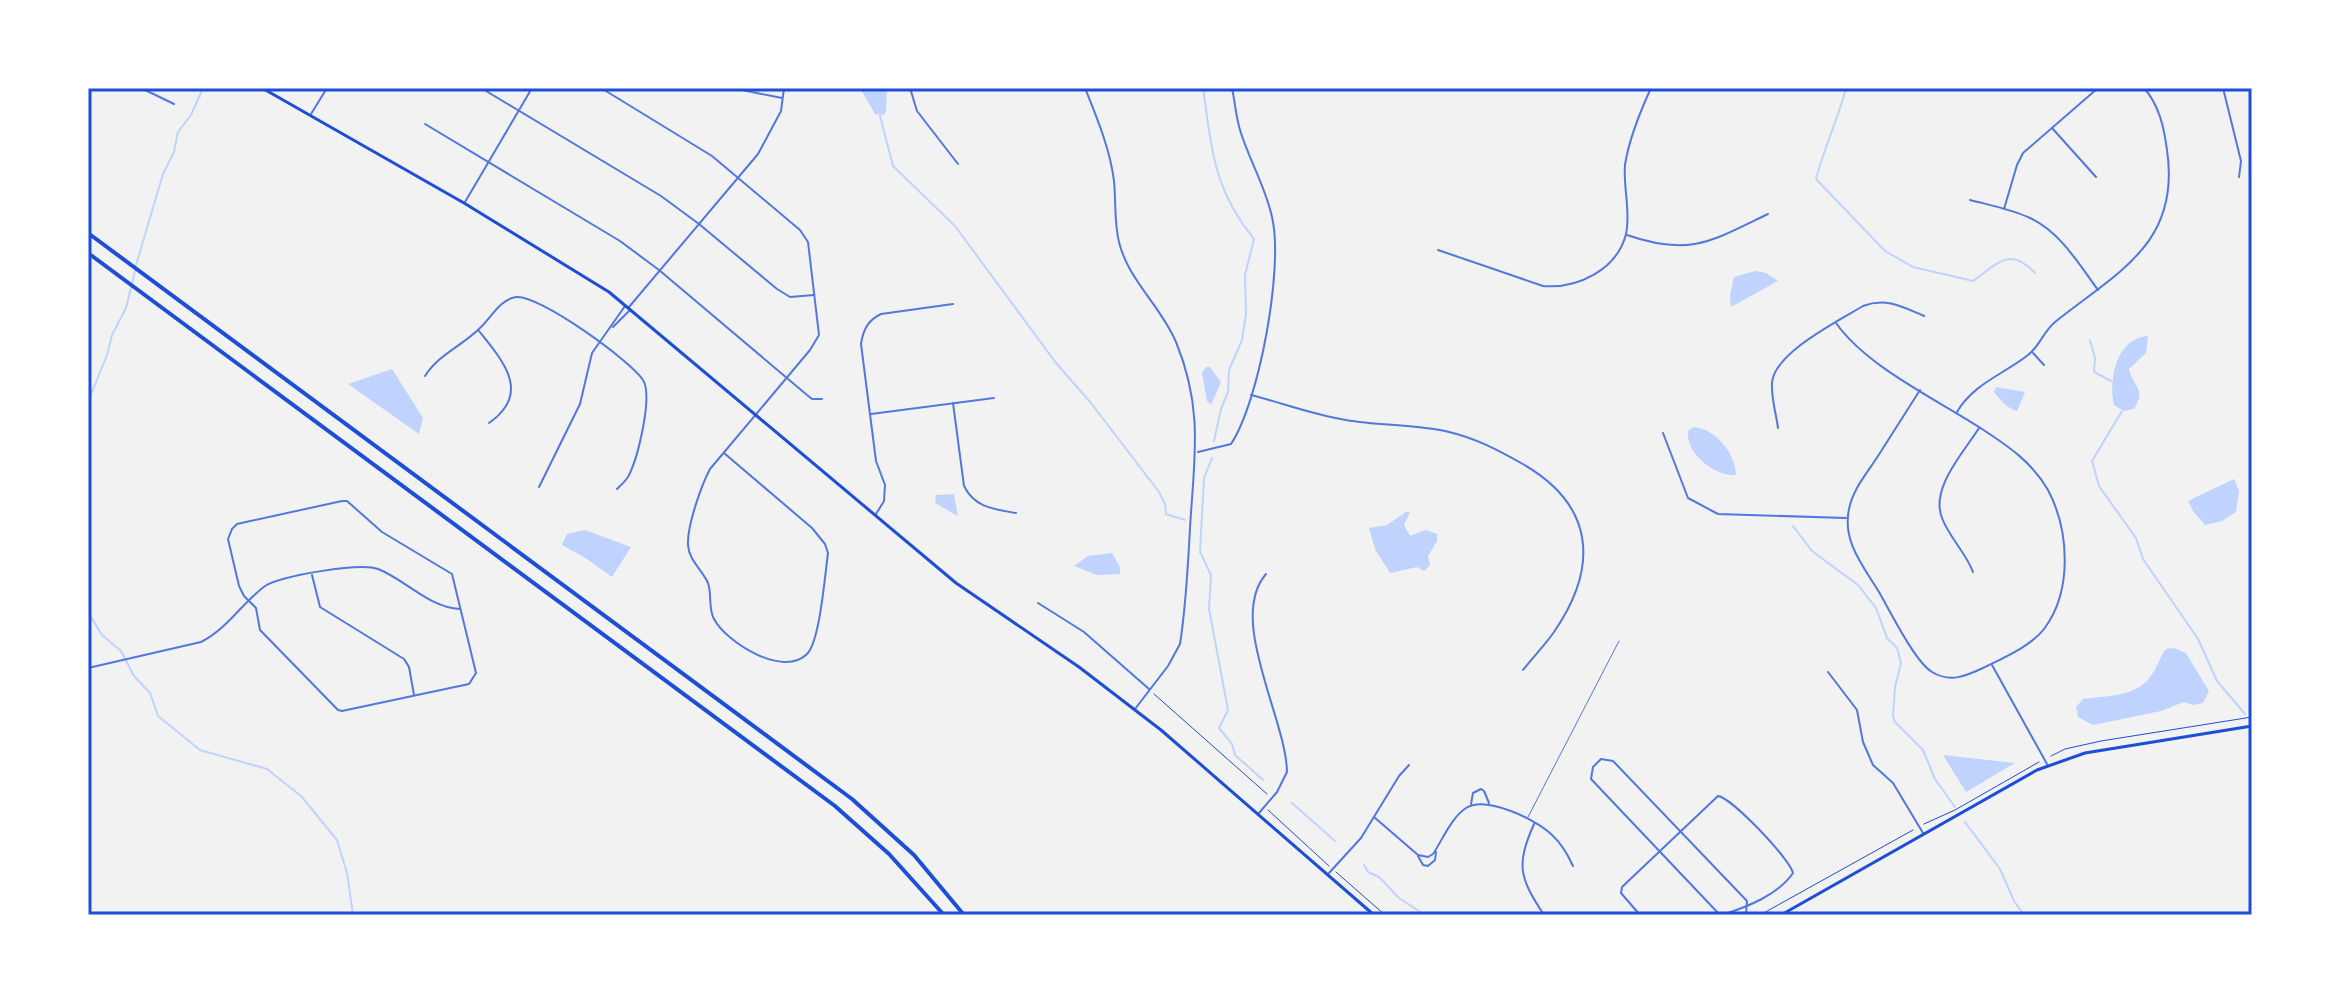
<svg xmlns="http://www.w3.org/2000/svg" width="2340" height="1003" font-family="'Alegreya Sans',sans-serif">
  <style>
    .water { fill: #bfd3fe }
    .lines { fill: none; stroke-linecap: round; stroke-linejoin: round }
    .stream { stroke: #bfd3fe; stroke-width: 2 }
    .path { stroke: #1d4ed8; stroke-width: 1 }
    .service { stroke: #5277de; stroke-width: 1 }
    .minor { stroke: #5277de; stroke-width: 2 }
    .secondary { stroke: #1d4ed8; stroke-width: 3 }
    .motorway { stroke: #1d4ed8; stroke-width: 4 }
    .neatline { fill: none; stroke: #1d4ed8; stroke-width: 3 }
  </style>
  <rect width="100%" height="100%" fill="#f2f2f2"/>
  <g class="water">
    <path d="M860 88H887L886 112 884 115 875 114Z"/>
    <path d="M1755 271 1766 273 1778 281 1731 307 1730 295 1734 277Z"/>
    <path d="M2148 336 2146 353 2129 369C2133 388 2147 388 2134 409L2124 411 2114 405C2108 378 2117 338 2148 336Z"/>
    <path d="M1206 367H1210L1221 382 1211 405 1207 401 1202 373Z"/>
    <path d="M392 369 423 418 419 434 348 384Z"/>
    <path d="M1996 387 2025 392 2017 411C2009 410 1999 399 1994 392Z"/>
    <path d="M1693 427C1717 429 1735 454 1736 475 1716 477 1685 454 1688 431Z"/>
    <path d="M2234 479 2239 491 2236 512 2222 521 2205 525 2193 511 2188 501Z"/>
    <path d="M954 494 958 516 935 503 936 495Z"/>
    <path d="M1406 512H1410L1404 525 1410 536 1426 530 1437 534V541L1428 556 1430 565 1424 571 1417 567 1390 573 1375 549 1369 528 1387 525Z"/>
    <path d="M585 530 631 547 612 577 587 559 562 545 567 534Z"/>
    <path d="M1112 553 1120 567V574L1097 575 1074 566 1088 556Z"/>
    <path d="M2174 648 2186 653 2209 691 2203 703 2193 705 2184 702 2161 711 2093 725 2078 717 2076 707 2083 699C2105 696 2136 697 2150 677 2157 669 2159 658 2166 649Z"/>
    <path d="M1943 755 2015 763 1966 792Z"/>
  </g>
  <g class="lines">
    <g class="stream">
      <path d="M1203 88C1212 149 1213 189 1254 239L1245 275 1246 314 1242 340 1229 370 1228 392 1221 409 1214 441"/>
      <path d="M1846 88C1838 119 1824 148 1816 179L1885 251 1913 267 1973 281C1998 263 2010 246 2035 273"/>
      <path d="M880 116 893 166 955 226 1056 363 1091 403 1159 492 1165 504 1166 514 1185 520"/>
      <path d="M136 265 163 174 174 152 178 132 191 115 203 88"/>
      <path d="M2090 340 2095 358 2094 372 2111 381"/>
      <path d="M88 402 107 355 112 335 126 308 135 271"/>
      <path d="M2122 411 2092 461 2099 486 2136 538 2143 559 2198 639 2217 681 2245 714"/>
      <path d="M1212 458 1204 478 1200 552 1211 575 1209 609 1228 710 1219 728 1232 744 1235 755 1263 780"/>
      <path d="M1793 526 1812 551 1858 585 1876 608 1887 638 1897 648 1901 663 1895 687 1893 716 1895 722 1923 750 1935 779 1955 807"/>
      <path d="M88 612 102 635 121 651 134 676 150 693 158 716 200 750 267 769 301 796 337 840 347 873 353 915"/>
      <path d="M1292 803 1335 841"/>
      <path d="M1965 822 2000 869 2014 901 2024 915"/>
      <path d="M1364 865 1368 872 1379 877 1399 898 1425 915"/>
    </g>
    <g class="path">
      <path d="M1154 694 1267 794"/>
      <path d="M2051 756 2065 749 2101 741 2252 717"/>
      <path d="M1268 810 1329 866"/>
      <path d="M1924 824 1955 810 2039 762"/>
      <path d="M1336 872 1385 915"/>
      <path d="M1760 915 1913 830"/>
    </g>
    <path class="service" d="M1528 817 1619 641"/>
    <g class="minor">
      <path d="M141 88 174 104"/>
      <path d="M481 88 661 196 699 224 777 289 790 297 814 295"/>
      <path d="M601 88 712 156 800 230 808 242 819 335 810 350 710 469C701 486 687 526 688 545 689 561 702 569 708 583 712 594 708 608 714 619 726 642 783 678 807 654 820 641 825 574 828 553L825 544 812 528 724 453"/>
      <path d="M732 88 782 98"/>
      <path d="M910 88 917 111 958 164"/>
      <path d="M1085 88C1097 118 1110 149 1114 181 1116 201 1114 222 1119 242 1128 280 1161 306 1176 342 1204 410 1194 459 1190 528 1188 567 1186 606 1180 644L1168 666 1135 709"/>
      <path d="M2223 88 2241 161 2239 177"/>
      <path d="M311 114 327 88"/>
      <path d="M425 124 620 241 659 270 807 395 812 399H822"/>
      <path d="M2052 128 2096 177"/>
      <path d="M1970 200C1989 205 2011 209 2030 218 2060 232 2079 264 2098 290"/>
      <path d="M465 202 532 88"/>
      <path d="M2004 209 2017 165 2023 153 2098 88"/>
      <path d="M1627 235C1690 257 1712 241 1768 214"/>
      <path d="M1438 250 1543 286C1577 289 1617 270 1626 234 1631 212 1623 187 1625 165 1629 138 1640 112 1651 88"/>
      <path d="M629 307 758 154 781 111 784 88"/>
      <path d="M1836 323C1867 367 1936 399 1982 429 2008 446 2032 462 2048 490 2069 530 2073 590 2044 629 2031 646 2003 658 1983 668 1966 676 1950 683 1932 672 1915 662 1890 611 1879 592 1863 566 1842 541 1849 509 1853 489 1867 473 1878 456 1892 434 1906 412 1920 390"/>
      <path d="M613 327 630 310"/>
      <path d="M479 331C503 361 532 393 489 423"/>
      <path d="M2033 353 2044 365"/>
      <path d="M425 376C439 354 462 346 480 328 492 317 499 300 516 297 538 294 630 360 643 380 653 396 638 457 629 475 627 480 621 485 617 489"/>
      <path d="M1251 395C1282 403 1314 415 1346 420 1380 426 1415 424 1449 432 1475 438 1498 450 1521 463 1594 504 1600 565 1554 632 1545 645 1533 657 1523 670"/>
      <path d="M953 403 964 486C975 508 994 509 1016 513"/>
      <path d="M1957 412C1973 384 2004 374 2028 355 2040 346 2043 332 2055 322 2117 272 2181 244 2167 150 2164 127 2159 105 2144 88"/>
      <path d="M871 414 994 398"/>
      <path d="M1778 428C1776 413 1771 397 1772 383 1774 353 1838 321 1863 306 1886 297 1903 307 1924 316"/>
      <path d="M1663 433 1688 498 1718 514 1846 518"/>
      <path d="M1198 452 1231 444C1259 402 1284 267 1272 217 1265 185 1249 160 1240 130 1236 117 1235 102 1232 88"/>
      <path d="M539 487 580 404 592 353 625 306"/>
      <path d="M342 501H347L382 532 452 574 476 673 469 684 342 711 338 710 260 630 256 608 244 596 239 586 228 539 232 529 237 524Z"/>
      <path d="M876 514 884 501 885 485 876 461 861 344C863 330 868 320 881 314L953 304"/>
      <path d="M1973 572C1966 553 1949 537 1942 518 1930 488 1964 452 1979 428"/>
      <path d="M312 575 320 607 404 659 409 667 414 695"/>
      <path d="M1038 603 1084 632 1149 689"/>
      <path d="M1992 665 2047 764"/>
      <path d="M88 668 201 642C227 629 242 603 265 586 280 576 361 562 378 569 406 580 428 607 460 609"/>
      <path d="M1828 672 1857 710 1863 742 1873 765 1893 783 1923 833"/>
      <path d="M1471 804 1473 793 1481 789 1484 791 1489 803"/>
      <path d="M1259 813 1277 792 1287 772C1286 718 1227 619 1266 574"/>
      <path d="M1374 817 1418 855 1428 857 1433 854C1443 839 1451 818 1466 808 1486 795 1537 820 1552 835 1562 844 1568 855 1573 866"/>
      <path d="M1534 824C1516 865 1519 877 1544 915"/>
      <path d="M1418 856 1423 865 1428 866 1435 860 1436 852"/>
      <path d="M1329 873 1361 838 1399 776 1409 765"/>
      <path d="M1640 915 1621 893 1622 887 1718 796C1732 798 1790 859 1793 873 1778 895 1747 907 1722 915"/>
      <path d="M1720 915 1591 779 1593 767 1601 759 1613 761 1747 901 1746 915"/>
    </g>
    <g class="secondary">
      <path d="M262 88 464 203 609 292 956 583 1079 667 1161 730 1374 915"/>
      <path d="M1781 915 2037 770 2085 753 2252 726"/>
    </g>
    <g class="motorway">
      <path d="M88 233 852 799 914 855 964 915"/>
      <path d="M88 253 835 806 889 854 944 915"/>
    </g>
  </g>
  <rect width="2340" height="1003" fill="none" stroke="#ffffff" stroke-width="180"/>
  <rect x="90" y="90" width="2160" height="823" class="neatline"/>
</svg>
